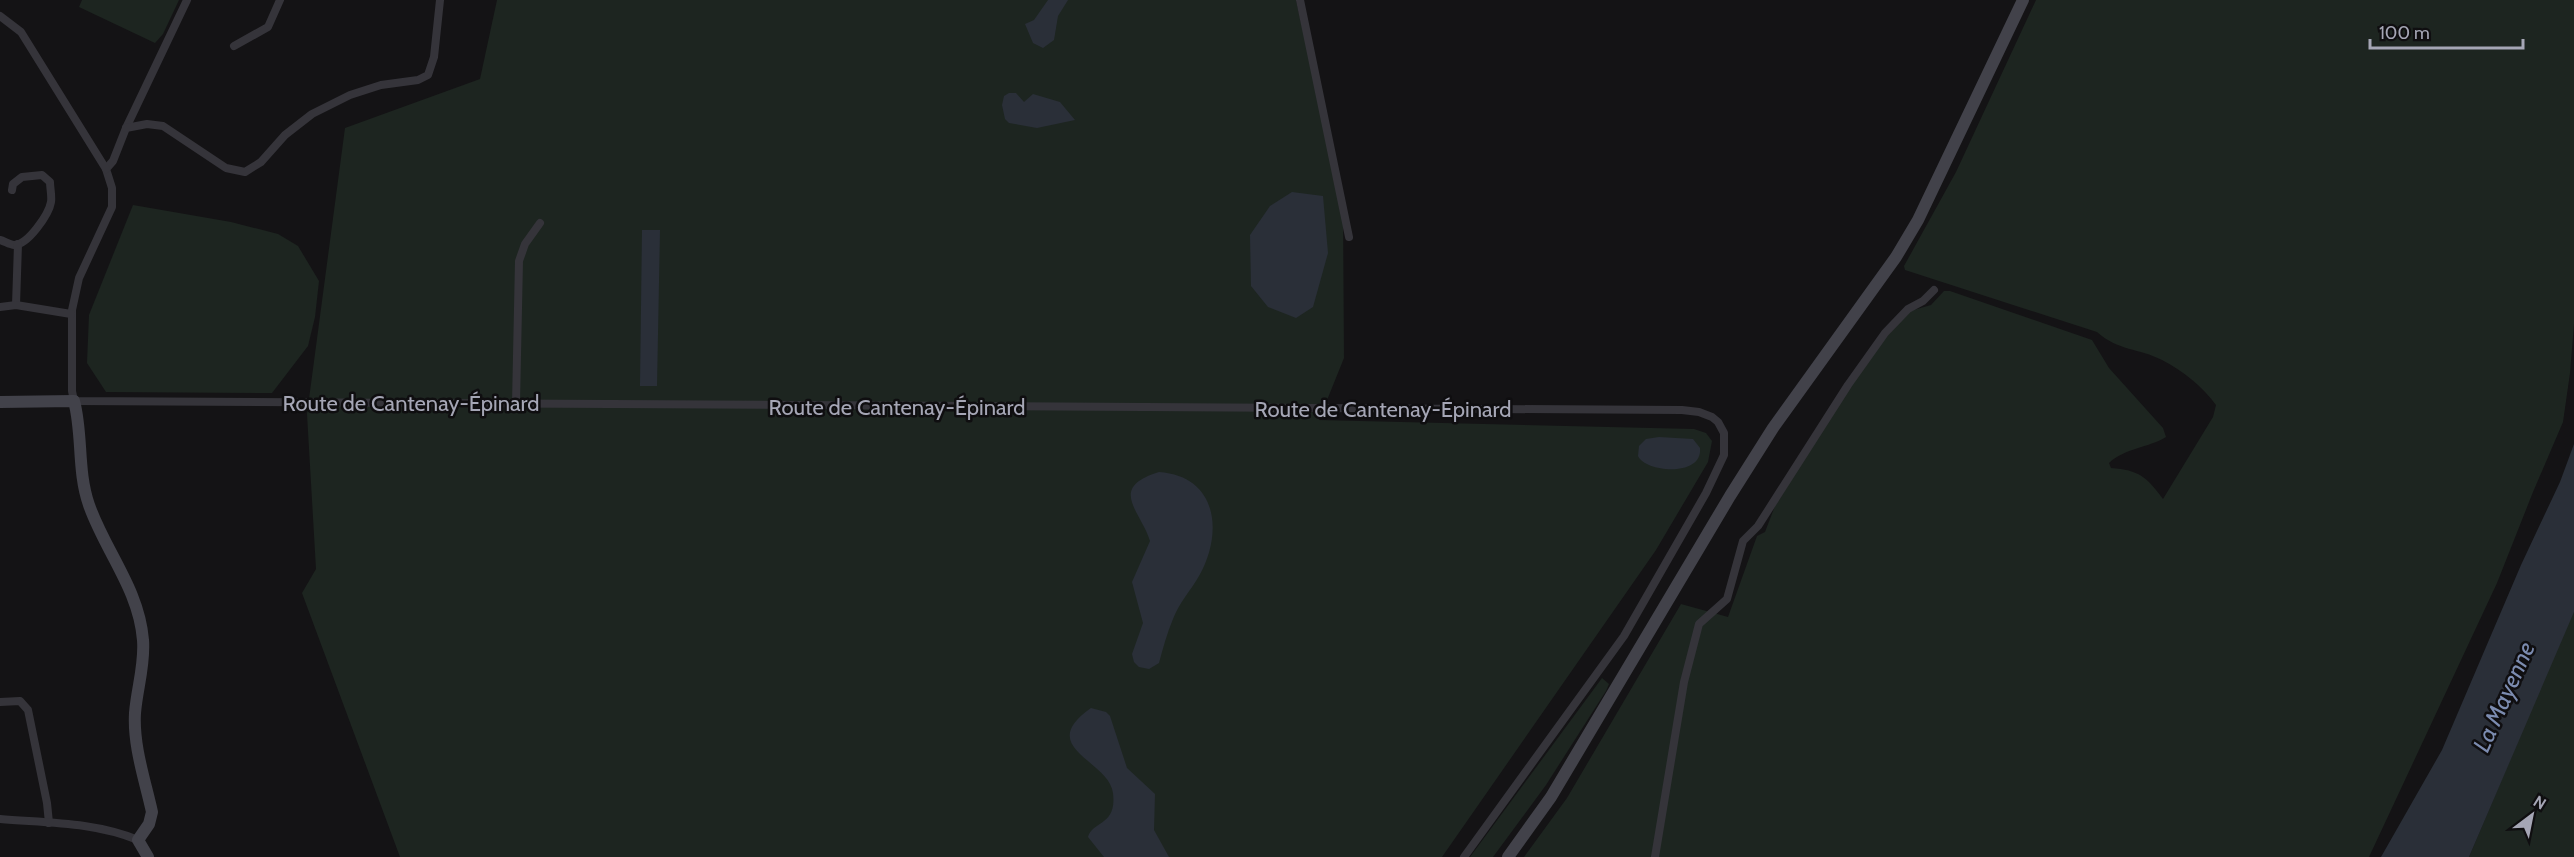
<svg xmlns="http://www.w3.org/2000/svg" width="2574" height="857" font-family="Cabin,sans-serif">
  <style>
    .green { fill: #1d2520 }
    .water { fill: #2a2f38 }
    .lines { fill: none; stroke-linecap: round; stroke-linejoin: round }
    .street { stroke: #35343a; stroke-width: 8 }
    .secondary { stroke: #42424a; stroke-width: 12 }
    .labels { text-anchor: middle; stroke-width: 5; stroke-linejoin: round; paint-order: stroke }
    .street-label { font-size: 22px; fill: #a5a6b5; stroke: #0f0e10 }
    .water-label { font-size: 24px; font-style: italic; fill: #7c8cb0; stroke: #0f0e10 }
  </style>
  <rect width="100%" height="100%" fill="#141315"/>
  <g class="green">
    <path d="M82 0H179L163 34 155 43 79 7Z"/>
    <path d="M497 0H1296L1343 209 1344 358 1319 420 1694 429 1706 433 1712 441 1708 462 1656 550 1442 857H400L302 593 316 569 307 414 345 128 480 79Z"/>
    <path d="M2036 0H2574V324L2570 373 2563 422 2533 492 2497 583 2369 857H1524L1567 798 1681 604 1728 617 1757 536 1765 532 1775 506 1849 387 1882 342 1910 311 1931 305 1944 291H1950L2092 340 2109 368 2163 428 2166 437C2148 448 2125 448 2109 463L2111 468C2139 470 2147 477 2163 499L2213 417 2216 405C2202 386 2183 371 2162 360 2139 348 2118 351 2097 332L1905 270 1904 266 1956 172Z"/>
    <path d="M133 205 231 222 278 234 298 246 319 281 315 317 308 346 272 393 106 392 87 363 89 315Z"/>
    <path d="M2574 612V857H2469L2566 627Z"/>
    <path d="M1602 678 1609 684 1606 691 1546 785 1493 857H1470Z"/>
  </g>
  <g class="water">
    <path d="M1048 0H1068L1058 16 1054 40 1043 48 1033 43 1025 24 1034 20Z"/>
    <path d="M1009 93H1016L1024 102 1033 94 1060 102 1075 120 1037 128 1009 123 1005 119 1002 105 1004 96Z"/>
    <path d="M1292 192 1323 196 1328 253 1313 307 1296 318 1268 307 1251 286 1250 235 1270 206Z"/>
    <path d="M642 230H660L657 386H640Z"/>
    <path d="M1659 437 1693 439 1700 448C1703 477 1646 473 1638 456L1639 446 1646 439Z"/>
    <path d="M2574 444V612L2469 857H2381L2442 750 2521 565 2560 482Z"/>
    <path d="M1159 472C1217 476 1224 532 1199 576 1191 590 1179 603 1173 619 1167 633 1163 648 1159 663L1149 669 1139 667 1134 662 1132 654 1143 623 1132 582 1150 541C1141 511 1107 488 1159 472Z"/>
    <path d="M1091 708 1106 712 1110 716 1127 768 1155 794 1154 830 1169 857H1104L1088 837C1093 820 1117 826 1113 793 1109 760 1034 748 1091 708Z"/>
  </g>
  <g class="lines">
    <g class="street">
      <path d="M187 0 126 128 113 161 106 169 112 188V207L79 278 72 310V391L74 401 1682 410 1699 412 1712 417 1718 422 1724 433V455L1706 493 1624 636 1464 857"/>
      <path d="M1300 0 1349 237"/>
      <path d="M0 16 21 32 106 169"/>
      <path d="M234 46 268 27 280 0"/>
      <path d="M126 128 147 124 163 126 226 168 245 172 261 162 285 135 312 114 350 95 381 85 418 80 428 75 434 57 440 0"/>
      <path d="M0 240C4 241 10 245 14 245 28 245 49 214 51 202 52 196 50 188 50 182L42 175 22 177 13 184 12 190"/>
      <path d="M16 305 18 244"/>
      <path d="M0 307 16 305 71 314"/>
      <path d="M516 403 519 261 525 244 540 223"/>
      <path d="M0 702 20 701 28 710 47 803 49 823"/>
      <path d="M0 819C47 823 94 822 138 840"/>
      <path d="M1655 857 1684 682 1699 624 1727 599 1743 541 1758 526 1848 385 1885 333 1908 309 1923 301 1934 290"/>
    </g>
    <g class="secondary">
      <path d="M0 402 74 401C83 434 77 471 89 505 105 551 139 589 143 640 145 665 137 688 135 713 133 746 145 780 152 812L149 824 138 840 148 857"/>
      <path d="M1508 857 1551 797 1730 496 1773 428 1896 257 1918 220 2023 0"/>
    </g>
  </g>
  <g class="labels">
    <g class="street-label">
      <text x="411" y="411">Route de Cantenay-Épinard</text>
      <text x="897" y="415">Route de Cantenay-Épinard</text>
      <text x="1383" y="417">Route de Cantenay-Épinard</text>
    </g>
    <g class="water-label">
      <text transform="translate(2504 697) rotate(-66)" y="8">La Mayenne</text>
    </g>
  </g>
  <g transform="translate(2532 815) rotate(32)" stroke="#0f0e10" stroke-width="4.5" paint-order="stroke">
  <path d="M0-4.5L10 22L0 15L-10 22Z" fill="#a5a6b5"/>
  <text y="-9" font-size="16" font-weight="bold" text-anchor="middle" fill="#a5a6b5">N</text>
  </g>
  <path d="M2370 39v9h153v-9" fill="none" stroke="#a5a6b5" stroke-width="3"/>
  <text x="2379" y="39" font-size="18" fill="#a5a6b5" stroke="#0f0e10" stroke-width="4.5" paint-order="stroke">100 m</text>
</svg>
